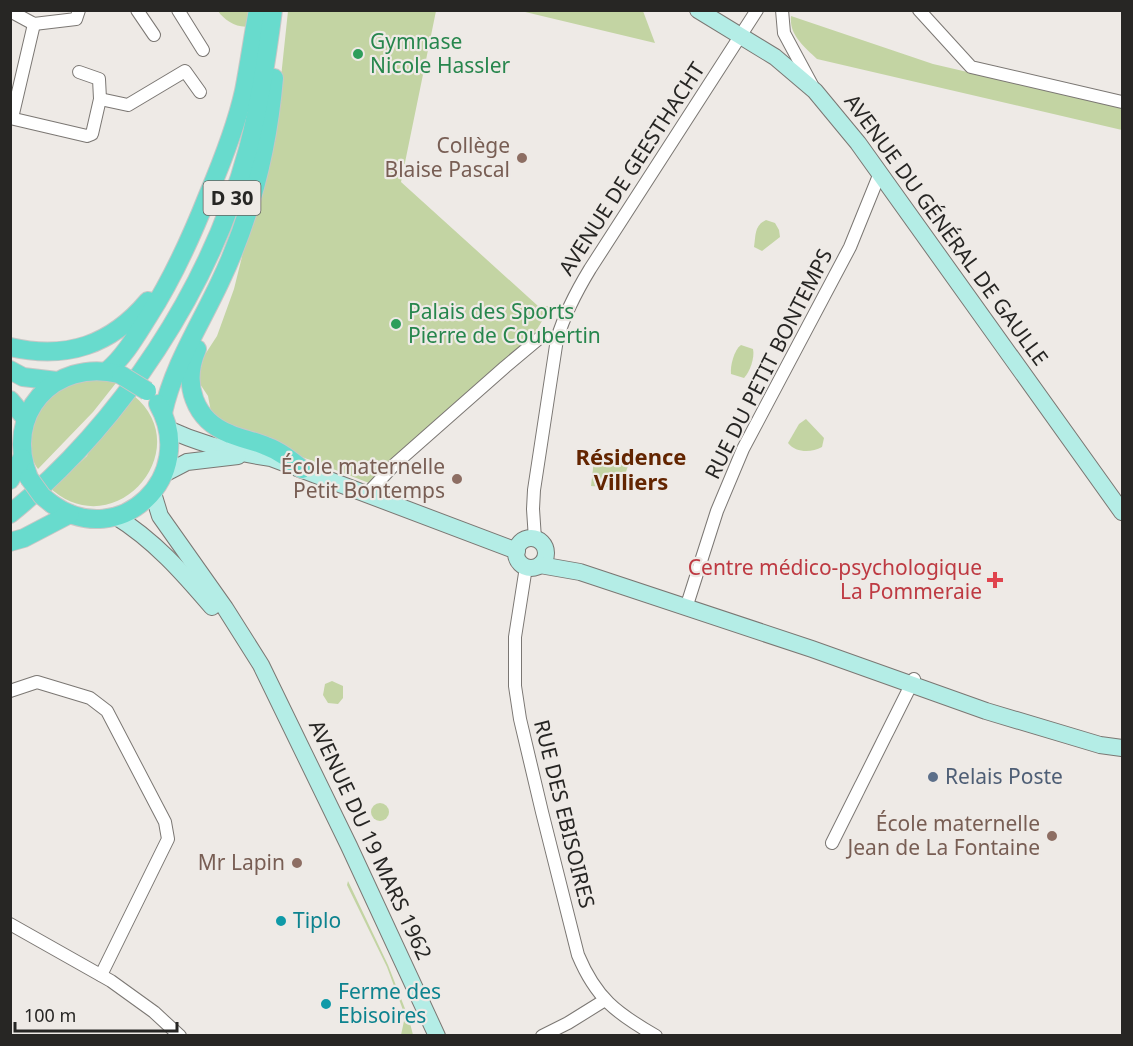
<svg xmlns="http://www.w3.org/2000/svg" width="1133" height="1046" font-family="'Noto Sans',sans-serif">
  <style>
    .green { fill: #c3d4a3 }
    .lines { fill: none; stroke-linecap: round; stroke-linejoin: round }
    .street-casing { stroke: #7b7773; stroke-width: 14 }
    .secondary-casing { stroke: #7b7773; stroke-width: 18 }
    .primary-casing { stroke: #c7c7c6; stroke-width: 20 }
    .street { stroke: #fff; stroke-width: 12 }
    .secondary { stroke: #b4ede6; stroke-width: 16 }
    .primary { stroke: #68dbcd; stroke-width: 18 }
    .primary-bridge-casing { stroke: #c7c7c6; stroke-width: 20; stroke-linecap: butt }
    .primary-bridge { stroke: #68dbcd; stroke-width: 18 }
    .leisure-dot { fill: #2e9e5b; stroke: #eeeae6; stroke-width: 2 }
    .education-dot { fill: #8d6e63; stroke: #eeeae6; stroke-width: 2 }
    .health-dot { fill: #e0444e; stroke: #eeeae6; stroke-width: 2 }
    .service-dot { fill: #5c6f8a; stroke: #eeeae6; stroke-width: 2 }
    .culture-dot { fill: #0f9aa8; stroke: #eeeae6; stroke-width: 2 }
    .labels { text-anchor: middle; stroke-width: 4.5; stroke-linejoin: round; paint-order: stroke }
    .shield { fill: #eeeae6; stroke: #63615e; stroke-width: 1.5 }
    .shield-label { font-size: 20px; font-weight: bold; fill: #272624 }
    .leisure-label { font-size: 21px; fill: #27864d; stroke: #eeeae6; text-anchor: start }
    .education-label { font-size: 21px; fill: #785e54; stroke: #eeeae6; text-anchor: end }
    .street-label { font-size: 21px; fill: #272624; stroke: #eeeae6 }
    .health-label { font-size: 21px; fill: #be3a42; stroke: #eeeae6; text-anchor: end }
    .service-label { font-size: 21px; fill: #4e5e75; stroke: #eeeae6; text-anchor: start }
    .culture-label { font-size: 21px; fill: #0d838f; stroke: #eeeae6; text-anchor: start }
    .neighbourhood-label { font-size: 22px; font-weight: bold; fill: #632501; stroke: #eeeae6 }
  </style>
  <rect width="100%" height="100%" fill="#eeeae6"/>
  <g class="green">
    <path d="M218 11H253L251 26C238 29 225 21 218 11Z"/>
    <path d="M288 11H436L401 182 538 306H551L533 336 369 483 279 448 221 444 216 438 208 396 200 384V371L204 356 217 336 234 289 277 115Z"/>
    <path d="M521 11H643L655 43Z"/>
    <path d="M791 16 933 64 1122 108V130L817 59C804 46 789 35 791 16Z"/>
    <path d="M766 220 775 223 779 230 780 237 762 251 754 247C756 235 754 226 766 220Z"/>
    <path d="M741 345 753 349C755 357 750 372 744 378L731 374C730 366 734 350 741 345Z"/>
    <path d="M105 379 116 383 93 412 38 469C17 438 42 392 76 381 85 379 96 380 105 379Z"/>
    <path d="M133 395C200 449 113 549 48 486L59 474 74 468 87 456 98 433Z"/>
    <path d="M806 419 824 438 822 447C811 453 796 453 788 443L799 424Z"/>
    <path d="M621 454 631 456 621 488 591 486 594 460Z"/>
    <path d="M332 681 343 686V698L338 704 328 703 323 695 325 684Z"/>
    <circle cx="380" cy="812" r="9"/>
    <path d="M348 881 388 965 409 1019 413 1035H401L404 1021 403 1010 387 967 347 885Z"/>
  </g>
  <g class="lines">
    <defs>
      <g id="street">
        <path d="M137 10 154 35"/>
        <path d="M178 10 203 50"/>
        <path d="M782 10 784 33 812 85"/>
        <path d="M919 10 971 67 1122 102"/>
        <path d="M10 11 34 24 76 19 79 10"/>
        <path d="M79 72 99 79 100 99"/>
        <path d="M10 118 87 136 92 134 100 99 128 105 185 71 200 92"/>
        <path d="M12 118 34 24"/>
        <path d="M366 495 395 464 505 367 542 336 557 339"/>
        <path d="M535 539 533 509 534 490 557 339C565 313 576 292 590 269L757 10"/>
        <path d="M526 567 515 637V686L520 719 542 812 578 955C596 998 616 1013 656 1036"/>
        <path d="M686 608 717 511 743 449 850 247 880 173"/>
        <path d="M10 691 37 682 90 698 107 711 165 822 168 839 101 975"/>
        <path d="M832 843 914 679"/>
        <path d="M10 924 111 981 154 1012 180 1036"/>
        <path d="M542 1036 568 1023 605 1000"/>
      </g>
      <g id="secondary">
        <path d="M698 10 775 57 815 91 858 143 1122 512"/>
        <path d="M168 429C200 444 236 453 271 458L517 551"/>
        <path d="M164 474 187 462 238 456"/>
        <path d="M153 493 160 516 225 608 261 665 349 846 437 1036"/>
        <path d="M115 516C154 540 183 573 212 607"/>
        <circle cx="531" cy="553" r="15"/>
        <path d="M540 565 580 572 812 649 986 711 1100 745 1122 748"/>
      </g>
      <g id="primary">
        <path d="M10 347C67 360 111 345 148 301"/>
        <path d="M197 349C182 384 194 420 230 434 242 439 255 441 266 446 280 451 291 460 302 469"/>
        <path d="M10 370 23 377 57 381"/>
        <path d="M107 371C124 357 136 336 148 317 173 278 191 238 208 195 222 162 236 127 244 91 249 65 253 37 258 10"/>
        <path d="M10 400 26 419"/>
        <path d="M163 413C173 366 200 325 220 282 250 219 268 148 274 78"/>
        <path d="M29 478C3 415 53 358 119 374"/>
        <path d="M10 480 22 458"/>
        <path d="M52 504C120 552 199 476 158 404"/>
        <path d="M10 514C121 424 211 287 248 149 260 104 267 57 273 10"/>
        <path d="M10 542 24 538 70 514"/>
      </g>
    </defs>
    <use href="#street" class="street-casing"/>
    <use href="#secondary" class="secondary-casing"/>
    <use href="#primary" class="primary-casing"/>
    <use href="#street" class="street"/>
    <use href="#secondary" class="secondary"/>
    <use href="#primary" class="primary"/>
    <defs>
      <g id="primary-bridge">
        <path d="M121 375 147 391"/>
        <path d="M29 478 42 496 52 504"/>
      </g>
    </defs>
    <use href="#primary-bridge" class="primary-bridge-casing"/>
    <use href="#primary-bridge" class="primary-bridge"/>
  </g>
  <g class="leisure-dot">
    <circle cx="358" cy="54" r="6"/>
    <circle cx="396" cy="324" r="6"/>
  </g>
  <g class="education-dot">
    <circle cx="522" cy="158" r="6"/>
    <circle cx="457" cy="479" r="6"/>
    <circle cx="1052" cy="836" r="6"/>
    <circle cx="297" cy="863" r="6"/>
  </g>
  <path class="health-dot" d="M992 571h6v6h6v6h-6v6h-6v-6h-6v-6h6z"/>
  <circle class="service-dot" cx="933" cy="777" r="6"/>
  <g class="culture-dot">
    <circle cx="281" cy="921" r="6"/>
    <circle cx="326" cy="1004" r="6"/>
  </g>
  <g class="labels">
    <rect class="shield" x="203.5" y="181" width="57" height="34" rx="4.5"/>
    <g class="shield-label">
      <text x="232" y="205">D 30</text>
    </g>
    <g class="leisure-label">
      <text x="370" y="49">Gymnase<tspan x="370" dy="24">Nicole Hassler</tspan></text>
      <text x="408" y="319">Palais des Sports<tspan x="408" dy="24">Pierre de Coubertin</tspan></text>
    </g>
    <g class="education-label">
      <text x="510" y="153">Collège<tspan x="510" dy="24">Blaise Pascal</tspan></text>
      <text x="445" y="474">École maternelle<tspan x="445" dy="24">Petit Bontemps</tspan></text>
      <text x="1040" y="831">École maternelle<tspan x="1040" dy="24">Jean de La Fontaine</tspan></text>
      <text x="285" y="870">Mr Lapin</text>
    </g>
    <g class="street-label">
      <text transform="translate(632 169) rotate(-57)" y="7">AVENUE DE GEESTHACHT</text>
      <text transform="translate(946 230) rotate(54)" y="7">AVENUE DU GÉNÉRAL DE GAULLE</text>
      <text transform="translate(769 364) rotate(-63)" y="7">RUE DU PETIT BONTEMPS</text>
      <text transform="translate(564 814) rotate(76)" y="7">RUE DES EBISOIRES</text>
      <text transform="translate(370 840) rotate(65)" y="7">AVENUE DU 19 MARS 1962</text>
    </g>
    <g class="health-label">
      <text x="982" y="575">Centre médico-psychologique<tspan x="982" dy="24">La Pommeraie</tspan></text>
    </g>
    <g class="service-label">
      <text x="945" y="784">Relais Poste</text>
    </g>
    <g class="culture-label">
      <text x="293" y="928">Tiplo</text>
      <text x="338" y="999">Ferme des<tspan x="338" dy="24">Ebisoires</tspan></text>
    </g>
    <g class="neighbourhood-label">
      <text x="631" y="465">Résidence<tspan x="631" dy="25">Villiers</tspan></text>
    </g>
  </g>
  <rect width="1133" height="1046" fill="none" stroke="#272624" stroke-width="24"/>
  <path d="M15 1022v9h162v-9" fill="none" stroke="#272624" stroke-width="3"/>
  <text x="24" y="1022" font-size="18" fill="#272624" stroke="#eeeae6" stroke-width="4.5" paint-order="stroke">100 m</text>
</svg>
